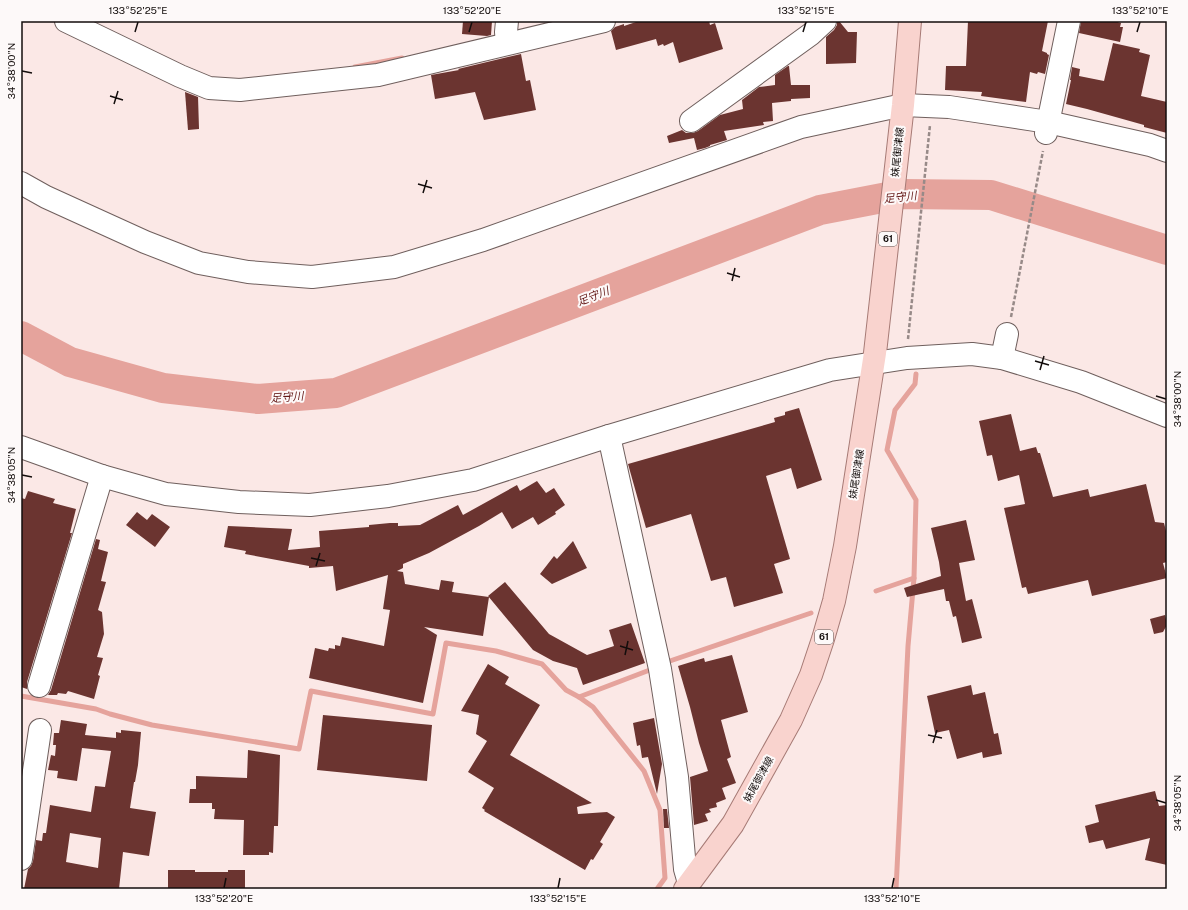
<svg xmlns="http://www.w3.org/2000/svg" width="1188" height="910" font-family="'Public Sans','Noto Sans JP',sans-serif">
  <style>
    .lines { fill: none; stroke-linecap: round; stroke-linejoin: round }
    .stream { stroke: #e5a39c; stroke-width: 5 }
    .river { stroke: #e5a39c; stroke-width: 30 }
    .building { fill: #6b3430; fill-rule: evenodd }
    .minor-casing { stroke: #6f5f5d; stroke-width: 24 }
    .major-casing { stroke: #a67a75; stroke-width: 24 }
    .path { stroke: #978a88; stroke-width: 2.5; stroke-dasharray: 4 2; stroke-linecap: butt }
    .minor { stroke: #fff; stroke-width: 22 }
    .major { stroke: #f9d3ce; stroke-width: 22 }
    .ticks { fill: none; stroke: #130d0c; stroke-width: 1.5 }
    .labels { text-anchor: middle; stroke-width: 4; stroke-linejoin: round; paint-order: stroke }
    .shield { fill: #fdf9f9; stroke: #595453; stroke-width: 1 }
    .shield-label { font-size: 9px; font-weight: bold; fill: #130d0c }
    .street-label { font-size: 10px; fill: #130d0c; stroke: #fdf9f9 }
    .water-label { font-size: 11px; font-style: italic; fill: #641816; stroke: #fdf9f9 }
    .neatline { fill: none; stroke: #130d0c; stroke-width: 1.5 }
    .ticks-label { font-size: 10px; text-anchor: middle; fill: #130d0c }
  </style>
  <rect width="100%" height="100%" fill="#fbe8e6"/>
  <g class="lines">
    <g class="stream">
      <path d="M355 67 402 58"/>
      <path d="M876 591 914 578"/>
      <path d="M664 663 811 613"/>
      <path d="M21 696 96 709 110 714 152 725 299 749 311 691 433 714 446 643 496 651 542 664 566 690 579 697 593 707 644 771 660 810 665 878 657 889"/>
      <path d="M579 697 655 668"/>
      <path d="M896 889 908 646 914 578 916 500 887 450 895 410 915 384 916 374"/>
    </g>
    <path class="river" d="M21 336 70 362 163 388 258 399 336 393 820 210 903 194 991 195 1167 250"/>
  </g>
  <g class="building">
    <path d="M463 21H492L491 35 487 36 462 34Z"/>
    <path d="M639 21H709L710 25 715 23 723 49 679 63 673 42 664 46 663 44 658 46 656 39 616 50 611 31 615 27 624 24V26Z"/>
    <path d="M837 21H839L848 32H857L856 63 826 64V37L834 30 837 25Z"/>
    <path d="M968 21H1048L1042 51 1047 53V54L1049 55 1045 74 1038 72 1037 74 1030 72 1026 102 981 96 982 92 945 90 946 66H966Z"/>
    <path d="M1081 21H1114L1121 23 1120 27H1123L1120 42 1079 33Z"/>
    <path d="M1113 43 1140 49 1139 52 1150 55 1141 96 1167 102V133L1144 127V125L1087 109 1066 104 1071 80H1070L1072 67 1080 69 1079 76 1104 81Z"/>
    <path d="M521 54 526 81 530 80 536 110 484 120 475 92 435 99 431 75 459 70 458 69Z"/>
    <path d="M788 66H789L791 85H810V98L791 99V101L772 103 773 121 763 122 764 125 724 131 727 140 710 145V146L705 148 697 150 694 138 669 143 667 136 682 130 686 133H693L698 131 720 115 743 109 742 100 759 87 775 85V75Z"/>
    <path d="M185 92 198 97 199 129 188 130Z"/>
    <path d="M799 408 822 480 797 489 791 468 766 476 790 559 774 564 783 593 734 607 726 577 711 581 691 514 646 528 628 464 775 422 774 418 785 415V412Z"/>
    <path d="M1011 414 1020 451 1036 447 1038 453H1040L1053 497 1088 489 1090 497 1146 484 1155 522 1164 523 1167 535V562L1163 563 1167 578 1092 596 1088 580 1028 594 1026 587 1022 588 1004 508 1025 504 1019 475 998 481 992 455 987 456 979 421Z"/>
    <path d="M537 481 546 493 554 488 565 505 555 512 556 514 538 525 533 517 512 529 502 512 479 526 429 553 403 564V568L397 571 403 572 405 584 439 590 441 580 454 582 452 592 489 597 483 636 424 627 437 635 423 703 309 678 315 648 328 651 329 648 335 649V645L340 646 342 637 384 646 390 610 383 609 388 575 336 591 333 566 309 568V566L245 554 246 551 224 547 228 526 292 529 288 550 320 547 319 531 369 527V525L390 523H398V526L420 525 458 505 463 515 517 485 520 491Z"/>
    <path d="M28 491 55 499 53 503 76 509 70 533H72L27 682V689L21 687V498L25 499Z"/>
    <path d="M137 512 147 520 152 514 170 527 155 547 126 525Z"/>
    <path d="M966 520 975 560 959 563 966 601 972 599 982 638 962 643 956 616 953 617 949 601H946L944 589 907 597 904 588 941 576 939 562 931 528Z"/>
    <path d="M96 539 100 540 98 549 108 552 101 581 106 582 98 610 102 612 104 634 97 657 103 658 98 675 100 676 94 699 68 691 66 694 58 693 57 695H48L51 690Z"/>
    <path d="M573 541 587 568 552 584 540 574 554 556 557 559Z"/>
    <path d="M505 582 549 634 587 655 614 646 609 630 631 623 645 663 583 685 577 668 553 661 533 650 488 596Z"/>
    <path d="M1165 615 1167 625 1163 632 1154 634 1150 619Z"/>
    <path d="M732 655 748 712 721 720 731 757 727 759 736 783 722 788 726 799 716 803 717 807 709 809 711 812 705 814 708 821 694 825 690 777 708 771 699 743 690 707 678 666 704 658 705 662Z"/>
    <path d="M488 664 509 677 505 684 540 705 510 755 592 803 577 807 578 814 607 812 615 817 600 842 603 844 593 860 591 859 585 870 484 811 485 810 482 808 494 788 468 772 487 741 476 734 479 715 461 711Z"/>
    <path d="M971 685 973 695 985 692 994 734 998 733 1002 754 983 758 982 752 957 759 949 730 935 733 927 696Z"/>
    <path d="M323 715 432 725 427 781 317 770Z"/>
    <path d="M654 718 662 764 657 794 648 757 642 758 640 745 637 746 633 723Z"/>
    <path d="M61 720 87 724 85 735 116 738V732L121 733V730L141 732 138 765 135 782H134L130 808 156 812 149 856 123 852 119 889H24L28 869 31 866 33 861 36 840 42 841 43 833H46L50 805 91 812 95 786 105 787 111 751 82 748 77 781 57 778 58 771 48 770 51 755 55 756 56 745H53L54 733H59ZM70 833 101 838 98 868 66 862Z"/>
    <path d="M248 750 280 755 278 826H274L273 853 269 852V855H243L244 820 214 819 215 809H212V803H189L190 789H196V776L247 778Z"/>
    <path d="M1155 791 1159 806 1167 805V865L1145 860 1150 838 1106 849 1103 840 1089 843 1085 826 1099 822 1095 805Z"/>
    <path d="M663 809H667L669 828H664Z"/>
    <path d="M168 870H195V872H228V870H245V889H168Z"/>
  </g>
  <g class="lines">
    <defs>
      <g id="minor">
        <path d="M66 21 180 76 209 88 240 90 378 75 604 21"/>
        <path d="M507 21 506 32 507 43"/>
        <path d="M691 121 811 34 825 21"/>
        <path d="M1046 133 1069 21"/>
        <path d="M21 183 46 197 145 242 199 263 248 272 312 277 394 267 483 240 801 127 903 105 949 107 1048 122 1150 145 1167 151"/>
        <path d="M1002 358 1007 334"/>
        <path d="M609 436 660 669 677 777 685 869 689 883"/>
        <path d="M21 447 102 476 166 494 239 502 310 505 388 496 473 480 609 436 830 370 907 358 972 354 1002 358 1081 382 1167 416"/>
        <path d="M39 686 102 476"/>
        <path d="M21 859 40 730"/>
      </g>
      <path id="major" d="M685 889 733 824 791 720 811 675 823 639 834 601 845 546 875 353 903 105 910 21"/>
    </defs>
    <use href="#minor" class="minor-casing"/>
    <use href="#major" class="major-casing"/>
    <g class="path">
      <path d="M1011 317 1043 151"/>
      <path d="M908 339 930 125"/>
    </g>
    <use href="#minor" class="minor"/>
    <use href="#major" class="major"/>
  </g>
  <path class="ticks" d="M135 32 138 22M469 32 472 22M803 32 806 22M1137 32 1140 22M22 71 32 73M110 96 123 100M114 104 118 91M418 184 432 188M423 193 427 180M727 273 740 277M732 281 735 268M1035 361 1049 365M1040 370 1044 356M1156 396 1166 399M22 475 32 477M311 558 325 561M316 566 320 553M620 646 633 650M625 655 628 641M928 735 942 738M933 743 937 730M1156 800 1166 803M224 888 226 878M558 888 560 878M892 888 894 878"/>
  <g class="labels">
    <g class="shield">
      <rect x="879" y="232" width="18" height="14" rx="3"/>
      <rect x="815" y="630" width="18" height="14" rx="3"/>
    </g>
    <g class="shield-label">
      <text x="888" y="242">61</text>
      <text x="824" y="640">61</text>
    </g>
    <g class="street-label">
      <text transform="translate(897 152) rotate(-84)" y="4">妹尾御津線</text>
      <text transform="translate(856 474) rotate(-81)" y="4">妹尾御津線</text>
      <text transform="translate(758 779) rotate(-61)" y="4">妹尾御津線</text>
    </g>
    <g class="water-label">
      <text transform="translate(900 197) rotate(-6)" y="4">足守川</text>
      <text transform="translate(593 296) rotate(-21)" y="4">足守川</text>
      <text transform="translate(287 397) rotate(-4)" y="4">足守川</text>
    </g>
  </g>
  <rect width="1188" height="910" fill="none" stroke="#fdf9f9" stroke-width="44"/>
  <rect x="22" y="22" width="1144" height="866" class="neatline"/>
  <g class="ticks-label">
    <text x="138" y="14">133°52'25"E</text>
    <text x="472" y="14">133°52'20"E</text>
    <text x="806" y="14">133°52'15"E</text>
    <text x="1140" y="14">133°52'10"E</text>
    <text transform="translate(11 71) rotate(-90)" y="4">34°38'00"N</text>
    <text transform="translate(1177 399) rotate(-90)" y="4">34°38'00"N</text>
    <text transform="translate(11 475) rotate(-90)" y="4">34°38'05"N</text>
    <text transform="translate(1177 803) rotate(-90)" y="4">34°38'05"N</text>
    <text x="224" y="902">133°52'20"E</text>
    <text x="558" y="902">133°52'15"E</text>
    <text x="892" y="902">133°52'10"E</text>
  </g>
</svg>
